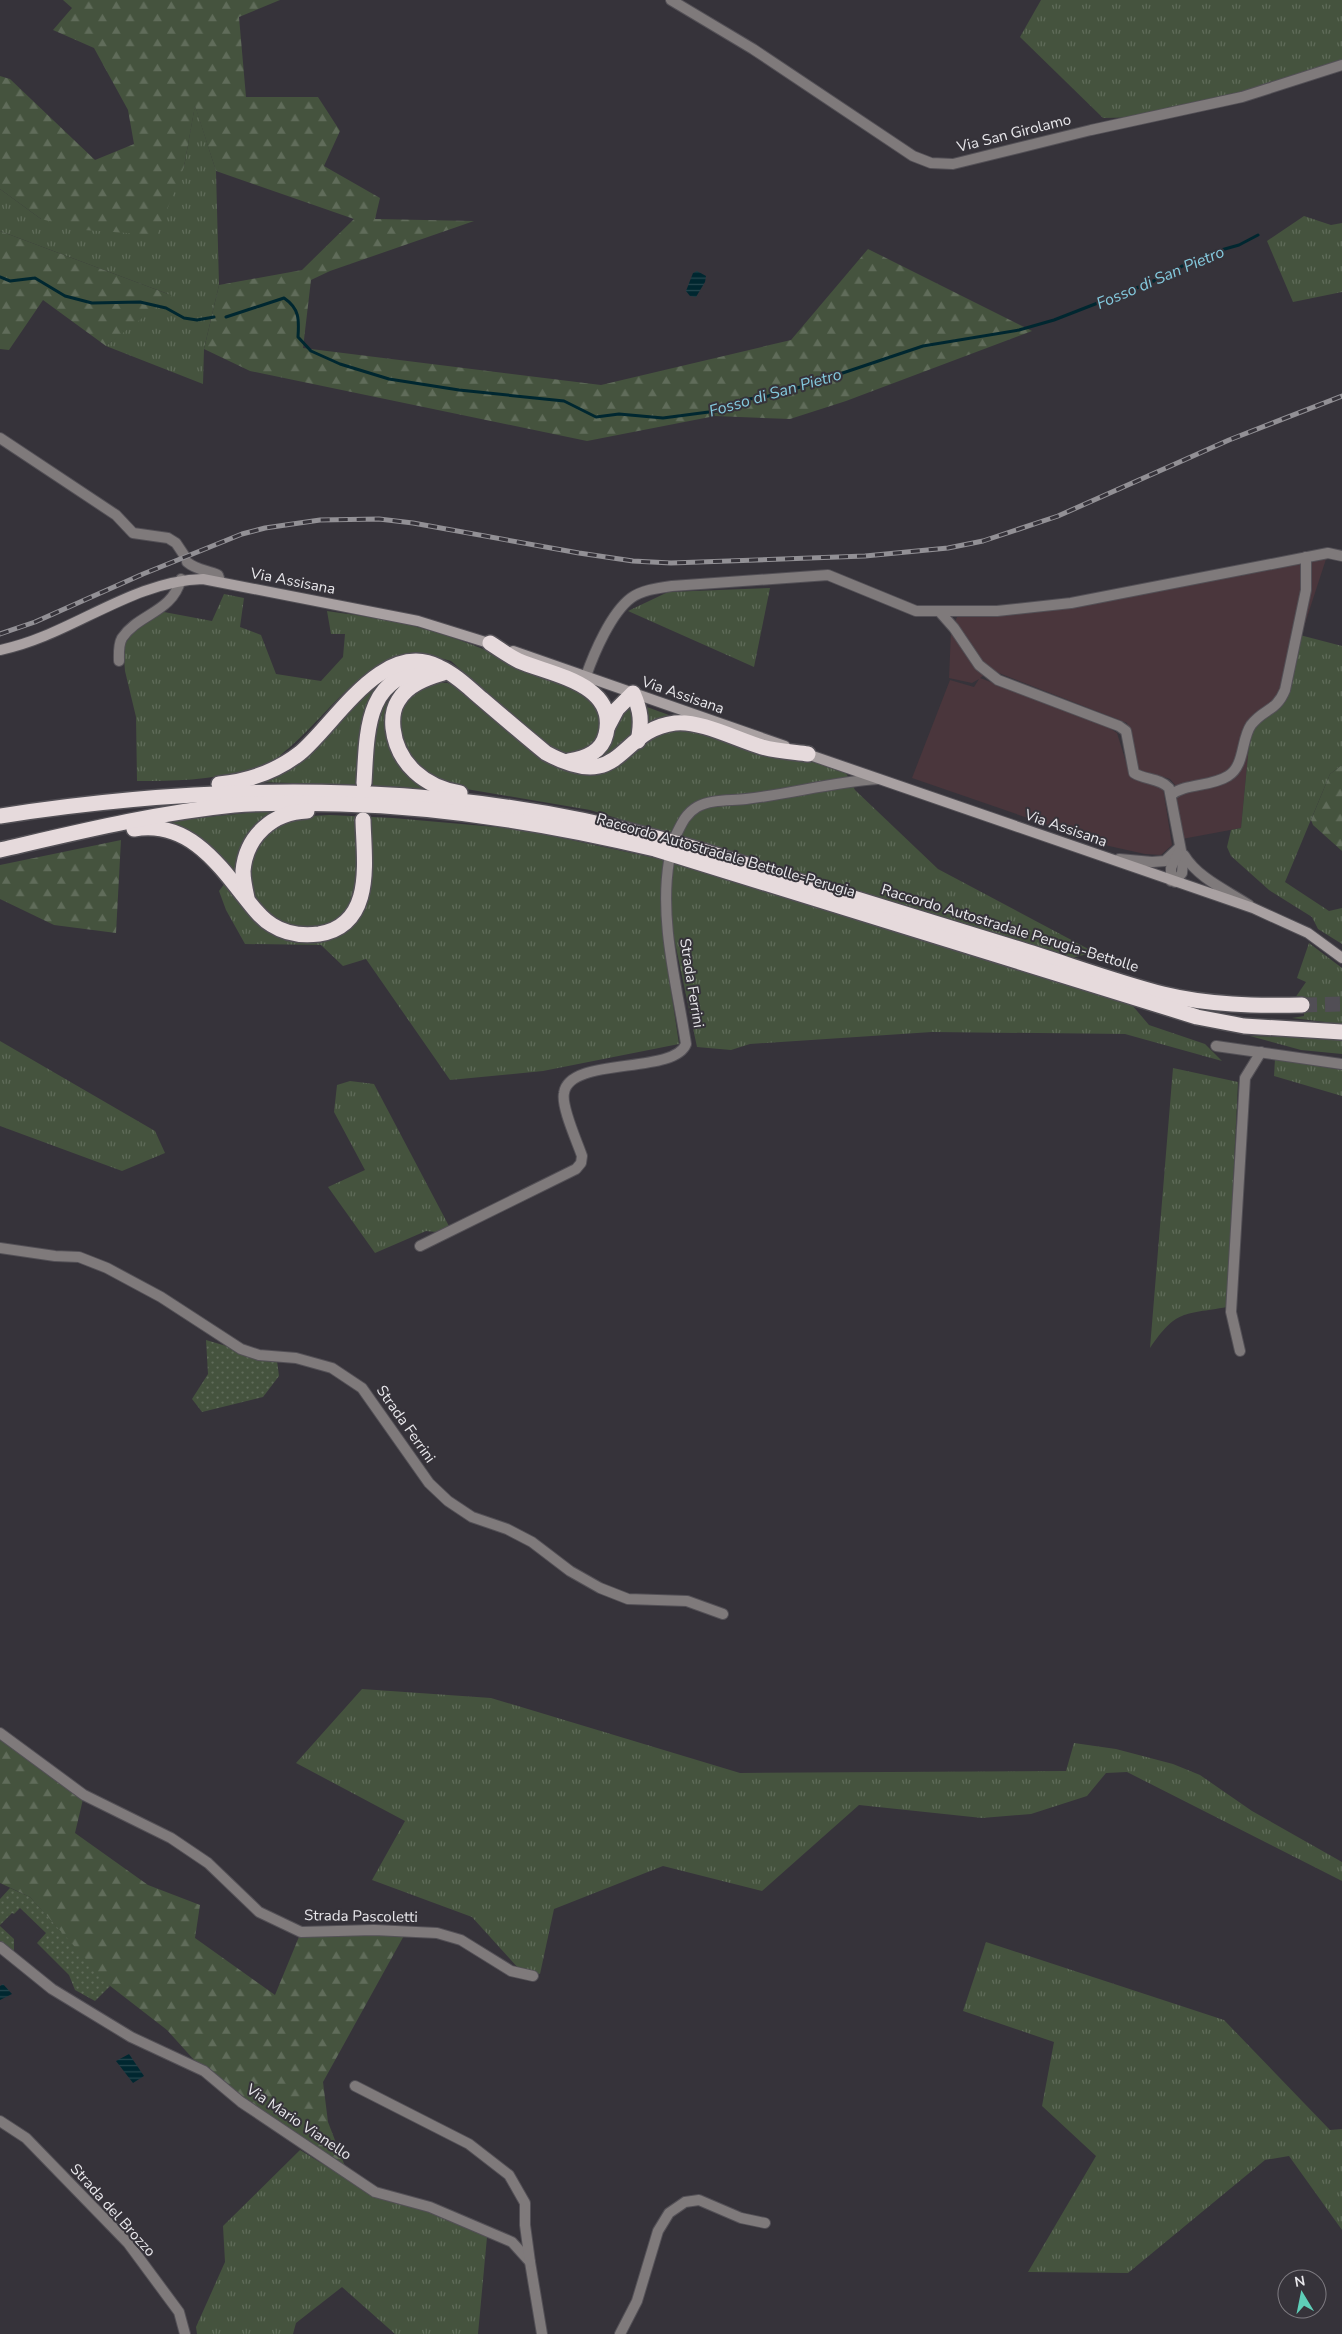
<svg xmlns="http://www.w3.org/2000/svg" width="1342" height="2334" font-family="'Nunito Sans',sans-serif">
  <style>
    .education { fill: #4a363c }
    .grass { fill: url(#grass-tufts) }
    .forest { fill: url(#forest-firs) }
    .garden { fill: url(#garden-dots) }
    .water { fill: url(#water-rules) }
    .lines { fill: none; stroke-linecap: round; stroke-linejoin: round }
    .stream { stroke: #002730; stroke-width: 3 }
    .motorway-tunnel { stroke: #514e55; stroke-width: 15; stroke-dasharray: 15 8; stroke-linecap: butt }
    .minor-casing { stroke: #535056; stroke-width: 12 }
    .tertiary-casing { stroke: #535056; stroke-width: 12 }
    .secondary-casing { stroke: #535056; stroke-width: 12 }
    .motorway-casing { stroke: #535056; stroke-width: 18 }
    .minor { stroke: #7f7a7b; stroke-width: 10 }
    .tertiary { stroke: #7f7a7b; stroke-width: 10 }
    .secondary { stroke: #a9a1a2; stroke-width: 10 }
    .motorway { stroke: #e6dadc; stroke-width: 15 }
    .rail-casing { stroke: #929095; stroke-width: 5 }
    .rail { stroke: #36333a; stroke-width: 3; stroke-dasharray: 9; stroke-linecap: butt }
    .labels { text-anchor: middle; stroke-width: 4; stroke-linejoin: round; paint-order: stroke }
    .street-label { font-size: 15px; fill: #e9e8ec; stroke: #36333a }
    .water-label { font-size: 16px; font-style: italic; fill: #84cade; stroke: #36333a }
  </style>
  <defs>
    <pattern id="grass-tufts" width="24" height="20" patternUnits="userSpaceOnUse" patternTransform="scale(1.25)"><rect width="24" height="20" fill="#45533e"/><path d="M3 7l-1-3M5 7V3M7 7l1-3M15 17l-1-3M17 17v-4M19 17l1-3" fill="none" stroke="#606c5a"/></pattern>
    <pattern id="forest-firs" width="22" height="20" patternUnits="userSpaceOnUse" patternTransform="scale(1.25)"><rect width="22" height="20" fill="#45533e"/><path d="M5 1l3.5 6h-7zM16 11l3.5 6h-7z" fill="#606c5a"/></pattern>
    <pattern id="garden-dots" width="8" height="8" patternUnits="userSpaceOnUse" patternTransform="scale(1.25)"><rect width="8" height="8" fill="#45533e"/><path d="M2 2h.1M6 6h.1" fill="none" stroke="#606c5a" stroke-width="1.8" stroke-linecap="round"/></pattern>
    <pattern id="water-rules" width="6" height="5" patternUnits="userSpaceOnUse" patternTransform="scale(1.25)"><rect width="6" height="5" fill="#002730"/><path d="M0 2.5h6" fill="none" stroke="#25464e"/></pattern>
  </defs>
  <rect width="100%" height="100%" fill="#36333a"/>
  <path class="education" d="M1328 553 1279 703 1251 725 1241 828 1182 839 1175 785 1170 779 1136 769 1127 723 991 670 980 678 1105 725 1117 733 1131 778 1163 788 1172 845 1161 855 1145 854 1109 846 912 778 950 680 974 687 979 679 972 683 949 678 951 632 957 617 1062 609 1306 563Z"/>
  <g class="grass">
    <path d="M1041 0H1342V65L1242 97 1149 117 1103 118 1020 37Z"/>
    <path d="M195 105 216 171 219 285 204 349 203 384 106 346 168 294 0 231V189L41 219 184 167Z"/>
    <path d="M1304 216 1331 225 1342 223V292L1293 302 1267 241Z"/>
    <path d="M770 588 754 667 628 611 668 592Z"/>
    <path d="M224 594 244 598 240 627 261 635 276 674 321 681 343 657 345 634H331L327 611C363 616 400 621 435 632 490 649 541 674 593 698 603 717 608 735 587 748 582 751 575 755 569 755 563 755 556 751 550 749L451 661C374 636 339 705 289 748 282 753 276 761 268 765 262 769 253 769 246 771 210 780 174 781 137 781L136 717 125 671 123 646 135 631 164 612 212 621Z"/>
    <path d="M1296 634 1342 646V765L1330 774 1285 882 1329 911 1342 908V944L1318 929 1312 917 1269 890 1231 856 1227 847 1231 830 1241 828 1251 725 1279 703Z"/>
    <path d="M388 675 359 785 257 782Z"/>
    <path d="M434 682 448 683 459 689 503 728 548 762 575 771 642 743 666 728H685L724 742 806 758 846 773 855 790 938 869 1094 952 1072 958 1034 945 590 810 443 785 409 762 395 720 402 701Z"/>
    <path d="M402 683 390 716 409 774 425 789 373 786V734L380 711Z"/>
    <path d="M631 706 636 733 612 756 594 759 616 717Z"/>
    <path d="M644 706 669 715V719L647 727Z"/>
    <path d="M274 810 248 834 241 852 265 830 289 817 330 815 393 818 520 829 669 861 1132 1005 1149 1025 1205 1044 1222 1061 1125 1034 932 1032 750 1044 731 1050 697 1047 674 938 664 944 679 1044 543 1071 450 1080 366 959 343 966 321 945 245 944 226 910 219 891 232 874 159 822Z"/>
    <path d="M1309 943 1342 968V1024L1292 1018 1304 1016V1010L1295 998 1306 982 1297 978Z"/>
    <path d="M1250 1036 1342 1038V1054L1301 1050Z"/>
    <path d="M0 1041 155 1131 165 1153 122 1171 0 1126Z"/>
    <path d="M1275 1059 1342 1070V1096L1274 1076Z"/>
    <path d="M1173 1068 1238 1082 1227 1307C1183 1315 1177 1309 1150 1348Z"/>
    <path d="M350 1081 374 1084 450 1228 436 1232 426 1231 375 1253 328 1187 365 1170 334 1112 337 1085Z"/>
    <path d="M362 1689 491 1698 740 1773 1066 1771 1074 1743 1116 1749 1173 1764 1200 1775 1252 1811 1342 1862V1881L1127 1772 1106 1773 1087 1796 1031 1814 982 1818 859 1805 762 1891 663 1866 554 1909 540 1974 519 1969 472 1917 372 1880 405 1821 296 1763Z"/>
    <path d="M986 1942 1224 2020 1330 2130 1342 2129V2230L1289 2156 1265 2160 1128 2273 1028 2272 1096 2156 1042 2106 1054 2042 963 2011Z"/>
    <path d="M300 2150 373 2195 428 2211 487 2237 478 2334H395L342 2287 296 2323 293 2334H197L196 2327 225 2262 223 2226Z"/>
  </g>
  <g class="forest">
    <path d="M63 0H280L239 17 246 97H318L340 131 324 166 380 198 375 219 474 221 330 271 311 280 303 348 601 385 791 340 868 249 1032 331 846 401 790 419 715 416 587 441 250 371 204 349 219 285 302 270 354 219 216 171 195 106 184 167 157 235 84 230 41 219 0 189V76L10 79 95 160 134 144 128 110 94 48 53 30 72 8Z"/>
    <path d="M0 231 168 294 172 295 106 346 43 300 9 350 0 349Z"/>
    <path d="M1342 765V851L1313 825 1311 820 1330 774Z"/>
    <path d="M121 840 116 933 54 925 0 899V865Z"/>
    <path d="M0 1733 84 1795 75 1833 148 1885 200 1905 195 1938 275 1995 301 1932H406L323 2082 328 2122 348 2174 204 2071 167 2030 105 1982 30 1897 0 1883Z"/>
  </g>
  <g class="garden">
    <path d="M206 1340 277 1361 279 1376 263 1397 202 1412 192 1399 208 1374Z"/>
    <path d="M10 1888 30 1897 110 1986 95 2001 75 1990 69 1975 37 1943 46 1933 20 1908 14 1914 12 1913 0 1925V1899Z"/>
    <path d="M0 1926 14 1939V1953L0 1942Z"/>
  </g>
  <g class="water">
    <path d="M697 271 706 276 705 282 696 297 690 296 686 291 693 273Z"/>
    <path d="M3 1984 12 1994 0 2000V1986Z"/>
    <path d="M129 2054 144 2076 133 2083 116 2061Z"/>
  </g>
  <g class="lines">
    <g class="stream">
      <path d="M0 277 10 281 35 278 65 296 92 303 140 302 166 308 184 318 197 320 214 317"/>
      <path d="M226 317 284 298C300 309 299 320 298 337L311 351 340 364 389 379 459 390 564 401 596 417 619 414 663 418 724 410 741 400 765 397 804 386 923 346 1019 330 1054 320 1144 285 1173 273 1182 266 1194 265 1207 254 1239 245 1258 235"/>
    </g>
    <path class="motorway-tunnel" d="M1302 1005 1342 1004"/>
    <defs>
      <g id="minor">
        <path d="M0 438 116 515 133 533 168 538 176 543 184 555"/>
        <path d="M187 562C196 570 207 570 218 575L220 581"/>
        <path d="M939 611 954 628 979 665 998 680 1119 726 1126 731 1134 773C1145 780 1160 778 1169 788L1183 861 1182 873 1175 882"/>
        <path d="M119 661C119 654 118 645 122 638 139 613 172 613 181 579"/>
        <path d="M586 676C594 653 611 613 631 598 642 590 658 588 672 586L828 575 916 611H997L1071 603 1328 553 1342 556"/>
        <path d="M1171 795C1186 783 1211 787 1228 776 1245 766 1241 739 1251 725 1264 708 1276 712 1285 690L1306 590V557"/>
        <path d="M675 837C681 825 685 814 697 807 711 799 731 801 746 799 790 794 833 782 878 779"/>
        <path d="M1184 855C1198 878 1226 890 1249 905"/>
        <path d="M1119 859 1152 862 1165 861 1180 847"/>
        <path d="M1171 881V868L1178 853"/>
        <path d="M1216 1046 1342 1064"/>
        <path d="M420 1246 576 1169 581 1163 582 1156C577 1141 561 1107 564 1093 569 1056 674 1075 686 1044 677 985 659 921 669 861"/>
        <path d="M0 1248 55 1256 79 1257 107 1268 161 1297 241 1349 259 1355 296 1358 332 1368 362 1388 429 1483 448 1501 472 1517 507 1529 532 1542 570 1571 600 1588 628 1599 687 1601 723 1614"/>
        <path d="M1240 1351 1231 1312 1245 1078 1261 1052"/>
        <path d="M0 1733 84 1795 171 1838 208 1863 259 1912 301 1932 374 1930 437 1933 461 1940 511 1971 533 1976"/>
        <path d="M0 1947 52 1989 131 2037 204 2071 241 2102 375 2192 430 2207 512 2242 530 2262 542 2334"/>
        <path d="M355 2086 469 2144 509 2175 525 2203V2225L530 2262"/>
        <path d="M0 2121 26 2138 128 2243 179 2312 185 2334"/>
        <path d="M620 2334 637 2301 658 2231 669 2213 685 2202 699 2200 741 2218 765 2223"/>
      </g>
      <path id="tertiary" d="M671 0 753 49 913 156 931 163 953 164 1091 130 1242 97 1342 65"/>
      <g id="secondary">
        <path d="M0 650C70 636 130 581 203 579L418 621 495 645"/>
        <path d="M513 651 785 746"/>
        <path d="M804 753 1253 908 1308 933 1342 958"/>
      </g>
      <g id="motorway">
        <path d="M490 643C499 649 509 656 519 661 552 675 618 684 606 734 602 752 586 758 569 761"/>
        <path d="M443 673C426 678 407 685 398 701 393 709 392 718 393 728 397 764 425 787 460 793"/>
        <path d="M608 726 617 709 633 693C641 711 642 722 638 741"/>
        <path d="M364 783C367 737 364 672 429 672"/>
        <path d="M219 784C248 781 277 771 300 753 335 724 383 638 439 667 455 674 469 688 482 699 503 717 524 735 546 753 624 795 617 730 675 723 700 720 738 740 762 747 777 751 793 752 808 754"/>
        <path d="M0 816C218 782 443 780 657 838 700 849 743 864 785 877 862 901 939 925 1016 948 1065 963 1113 981 1163 994 1208 1005 1256 1006 1302 1005"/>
        <path d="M134 829C185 820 215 859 243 895 252 906 260 918 272 925 286 934 303 936 319 934 375 925 364 861 363 820"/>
        <path d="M0 850C78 832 155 813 234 805 269 802 305 803 340 804 447 807 551 824 655 849L1197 1017 1244 1026 1342 1032"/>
        <path d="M247 898C245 889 243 879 243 871 246 836 273 812 307 811"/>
      </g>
    </defs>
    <use href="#minor" class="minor-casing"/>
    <use href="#tertiary" class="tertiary-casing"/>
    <use href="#secondary" class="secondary-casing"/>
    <use href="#motorway" class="motorway-casing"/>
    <use href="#minor" class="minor"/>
    <use href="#tertiary" class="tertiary"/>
    <use href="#secondary" class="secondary"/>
    <use href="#motorway" class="motorway"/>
    <defs>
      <path id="rail" d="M0 634 35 622 143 574 242 534 265 528 320 520 379 519 413 523 579 553 633 561 671 563 865 556 948 548 983 541 1058 516 1229 440 1342 396"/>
    </defs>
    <use href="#rail" class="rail-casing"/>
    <use href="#rail" class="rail"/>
  </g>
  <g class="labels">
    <g class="street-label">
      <text transform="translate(1014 133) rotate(-14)" y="5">Via San Girolamo</text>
      <text transform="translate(293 581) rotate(11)" y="5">Via Assisana</text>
      <text transform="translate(683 695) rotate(19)" y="5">Via Assisana</text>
      <text transform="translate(1066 828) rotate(19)" y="5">Via Assisana</text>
      <text transform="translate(726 855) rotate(16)" y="5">Raccordo Autostradale Bettolle-Perugia</text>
      <text transform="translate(1010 928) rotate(17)" y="5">Raccordo Autostradale Perugia-Bettolle</text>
      <text transform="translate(692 983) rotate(81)" y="5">Strada Ferrini</text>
      <text transform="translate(406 1424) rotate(55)" y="5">Strada Ferrini</text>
      <text transform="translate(361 1916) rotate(1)" y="5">Strada Pascoletti</text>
      <text transform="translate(299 2122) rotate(34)" y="5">Via Mario Vianello</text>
      <text transform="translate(113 2210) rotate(48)" y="5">Strada del Brozzo</text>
    </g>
    <g class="water-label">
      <text transform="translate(1160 277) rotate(-23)" y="6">Fosso di San Pietro</text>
      <text transform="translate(775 392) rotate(-16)" y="6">Fosso di San Pietro</text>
    </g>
  </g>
  <g transform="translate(1302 2294) rotate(350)"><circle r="24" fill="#36333a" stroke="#7e7b81"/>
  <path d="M0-4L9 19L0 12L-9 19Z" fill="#5eceb8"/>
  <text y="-8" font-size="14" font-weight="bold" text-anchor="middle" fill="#e9e8ec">N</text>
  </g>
</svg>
